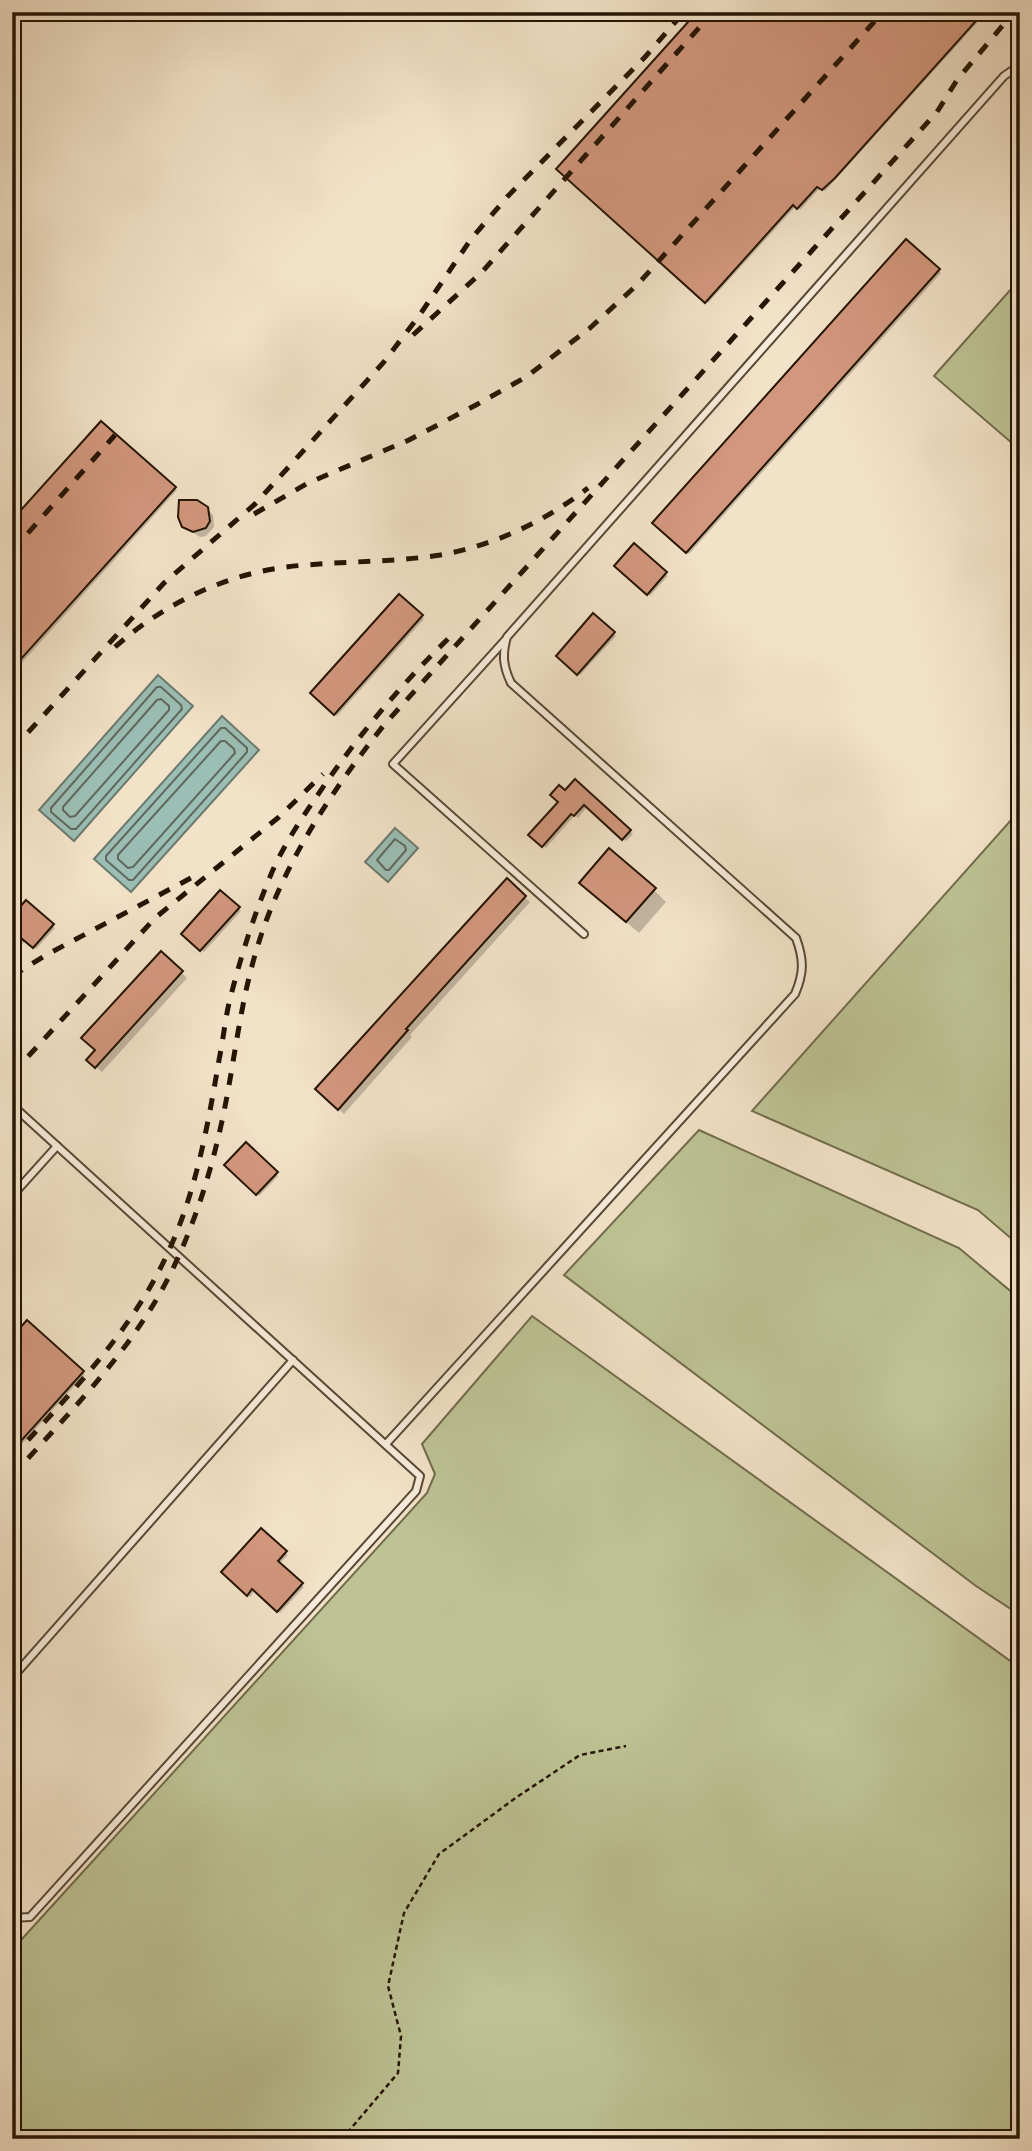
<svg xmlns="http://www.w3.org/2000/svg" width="1032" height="2151" font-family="Alegreya,serif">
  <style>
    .green { fill: #bdc394; stroke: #716c4c; stroke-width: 2 }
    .water { fill: #9bbeb5; stroke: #6c7a6e; stroke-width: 2 }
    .shadow { fill: #0003 }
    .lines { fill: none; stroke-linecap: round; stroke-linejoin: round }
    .shore { stroke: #60695c; stroke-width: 2 }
    .building { fill: #d2977d; stroke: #251403; stroke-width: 2 }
    .service-casing { stroke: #584834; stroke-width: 10 }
    .path { stroke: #251403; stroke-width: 2.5; stroke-dasharray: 5 3.5; stroke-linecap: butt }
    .service { stroke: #f7ecdb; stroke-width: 6 }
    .rail { stroke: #251403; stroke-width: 5; stroke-dasharray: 12 12; stroke-linecap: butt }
  </style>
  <rect width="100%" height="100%" fill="#f2e2c8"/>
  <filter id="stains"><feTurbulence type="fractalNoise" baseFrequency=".00286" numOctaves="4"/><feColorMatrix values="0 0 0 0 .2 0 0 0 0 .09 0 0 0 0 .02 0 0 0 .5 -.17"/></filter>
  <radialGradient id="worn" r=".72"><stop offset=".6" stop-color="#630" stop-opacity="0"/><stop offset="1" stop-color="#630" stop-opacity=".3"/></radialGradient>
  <g class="green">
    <path d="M1020 279V450L934 376Z"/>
    <path d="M1020 810V1246L978 1210 752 1111Z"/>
    <path d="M699 1130 959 1248 1020 1299V1615L976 1586 564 1275Z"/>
    <path d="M532 1316 1020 1668V2139H12V1950L427 1493 435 1474 422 1444Z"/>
  </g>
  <g class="water">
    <path d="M158 675 193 706 74 841 39 810Z"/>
    <path d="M222 716 259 750 131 892 94 859Z"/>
    <path d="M395 828 418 848 388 882 365 862Z"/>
  </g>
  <g class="shadow">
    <path d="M699 12H987L825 191 820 188 800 210 796 206 708 303 558 169Z"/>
    <path d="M907 242 941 273 689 554 655 523Z"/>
    <path d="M101 424 177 490 12 674V523Z"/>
    <path d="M207 509 213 515 214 527 206 536 200 537 183 526Z"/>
    <path d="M634 546 668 576 650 596 617 565Z"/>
    <path d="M400 597 424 619 337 716 312 693Z"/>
    <path d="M594 616 616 636 580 675 558 656Z"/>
    <path d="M575 782 633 834 626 841 587 807 578 818 575 815 546 848 531 835 561 802Z"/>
    <path d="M507 881 530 902 410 1035 412 1037 344 1114 317 1089Z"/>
    <path d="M654 890 666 902 639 933 593 894Z"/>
    <path d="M220 892 241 911 204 952 183 934Z"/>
    <path d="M27 902 55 928 36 949 26 940 12 954V911L16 914Z"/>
    <path d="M161 953 187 978 102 1072 88 1060Z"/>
    <path d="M246 1145 278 1176 259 1196 226 1165Z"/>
    <path d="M27 1323 85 1374 12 1455V1340Z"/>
    <path d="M261 1530 288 1555 279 1564 304 1587 280 1613 255 1590 250 1597 223 1572Z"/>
  </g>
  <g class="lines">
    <g class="shore">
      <path d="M157 687H161L181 705 182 709 76 829H71L51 812V808Z"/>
      <path d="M161 699 169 706V710L75 816 70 817 63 810V807L157 700Z"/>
      <path d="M221 728H225L247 748V752L133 880H129L106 860V856Z"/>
      <path d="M221 741H225L234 749 235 753 133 867 128 868 118 859V855Z"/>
      <path d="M395 839 405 846 406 850 389 870H386L377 860Z"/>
    </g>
  </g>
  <g class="building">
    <path d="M697 12H984L835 178 822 190 817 187 797 209 793 205 705 303 556 169Z"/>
    <path d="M906 239 940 269 686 553 652 523Z"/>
    <path d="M101 421 176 487 12 669V520Z"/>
    <path d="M179 500H197L208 507 210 521 206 528 193 532 182 527 178 517Z"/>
    <path d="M634 543 667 572 647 595 614 566Z"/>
    <path d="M399 594 423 615 334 715 310 693Z"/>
    <path d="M593 613 615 632 577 675 556 656Z"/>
    <path d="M575 779 631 830 622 840 584 805 574 816 571 814 542 847 528 835 558 802 550 795 559 785 565 790Z"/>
    <path d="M609 848 656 888 626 922 579 883Z"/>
    <path d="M507 878 526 896 406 1029 408 1030 338 1110 315 1089Z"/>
    <path d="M220 890 240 907 200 951 181 934Z"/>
    <path d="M26 900 54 924 33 948 22 939 12 950V916Z"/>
    <path d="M161 951 183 971 95 1068 86 1060 95 1050 81 1038Z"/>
    <path d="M246 1142 278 1172 256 1195 224 1165Z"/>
    <path d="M27 1320 84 1371 12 1451V1337Z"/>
    <path d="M261 1528 287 1551 278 1561 303 1583 277 1612 252 1589 247 1596 221 1572Z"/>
  </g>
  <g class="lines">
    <defs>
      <g id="service">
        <path d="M506 639 393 764 584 934"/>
        <path d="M12 1105 420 1476 416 1491 30 1917 12 1918"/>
        <path d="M12 1196 57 1146"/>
        <path d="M386 1444 795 994C804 973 804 960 796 938L511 683C503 666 502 655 507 637L1004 76 1020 65"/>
        <path d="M12 1678 293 1360"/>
      </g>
    </defs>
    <use href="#service" class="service-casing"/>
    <path class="path" d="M342 2139 398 2073 401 2036 388 1986 404 1913 439 1854 517 1797 580 1755 626 1746"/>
    <use href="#service" class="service"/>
    <g class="rail">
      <path d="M413 335 482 272 713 12"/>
      <path d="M254 514 308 483 409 440 476 405 526 377 590 328 638 284 883 12"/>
      <path d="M12 551 115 435"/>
      <path d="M115 647C168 600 236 569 307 565 352 561 396 562 440 555 495 545 544 522 588 488"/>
      <path d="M12 750 164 583 255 504 383 363 419 316 471 239 508 196 645 57 684 12"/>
      <path d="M12 976 48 954 191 878"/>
      <path d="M12 1074 155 918 279 817 323 774"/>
      <path d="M12 1458C71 1392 134 1330 170 1248 197 1188 208 1124 219 1060 223 1041 225 1021 229 1003 240 959 254 914 272 872 283 847 299 822 315 799 355 739 401 684 453 634"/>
      <path d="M12 1476C75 1406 143 1340 180 1253 199 1210 212 1167 222 1121 234 1066 239 1010 255 955 279 870 329 794 384 725L937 112 957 80 1014 12"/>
    </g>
  </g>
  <rect width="1032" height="2151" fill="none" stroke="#f2e2c8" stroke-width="42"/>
  <rect x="14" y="14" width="1004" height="2123" fill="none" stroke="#251403" stroke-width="3.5"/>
  <rect x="21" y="21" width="990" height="2109" fill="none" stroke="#251403" stroke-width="2"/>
  <rect width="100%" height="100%" filter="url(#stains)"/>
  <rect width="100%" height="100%" fill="url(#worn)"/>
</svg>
